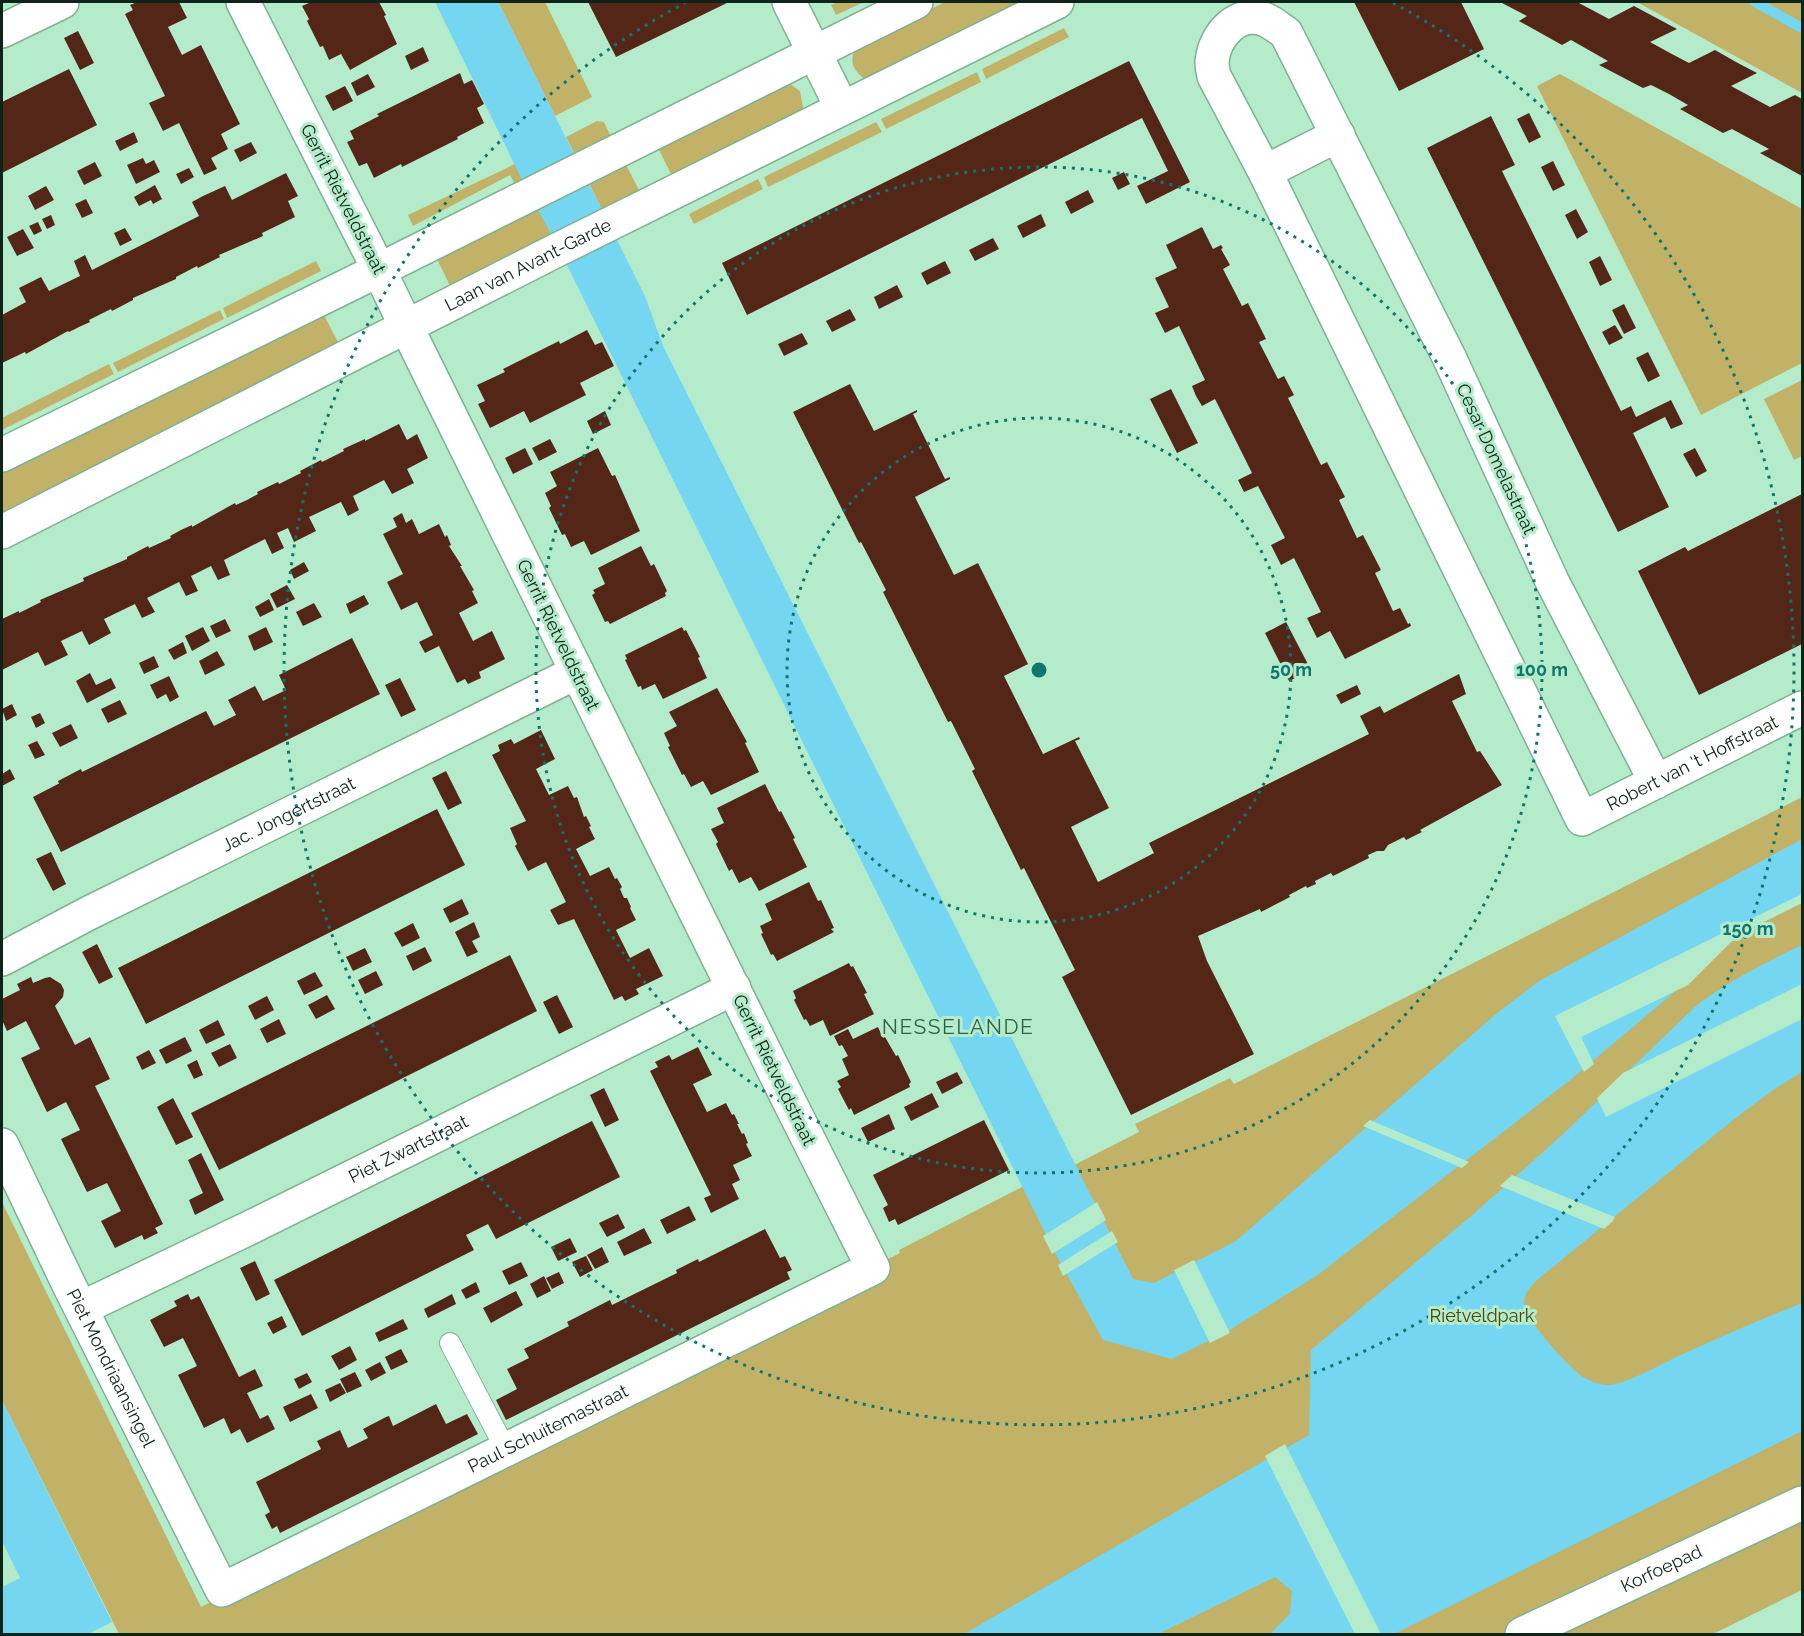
<svg xmlns="http://www.w3.org/2000/svg" width="1804" height="1636" font-family="Raleway,sans-serif">
  <style>
    .green { fill: #c1b267 }
    .water { fill: #74d6f1 }
    .pier { fill: #b4eccb }
    .lines { fill: none; stroke-linecap: round; stroke-linejoin: round }
    .stream { stroke: #74d6f1; stroke-width: 10 }
    .building { fill: #542617 }
    .lane-casing { stroke: #7cb292; stroke-width: 22 }
    .street-casing { stroke: #7cb292; stroke-width: 36 }
    .secondary-casing { stroke: #7cb292; stroke-width: 36 }
    .lane { stroke: #fff; stroke-width: 20 }
    .street { stroke: #fff; stroke-width: 33 }
    .secondary { stroke: #fff; stroke-width: 33 }
    .ring { fill: none; stroke: #0f766e; stroke-width: 3; stroke-dasharray: 3 6 }
    .labels { text-anchor: middle; stroke-width: 6; stroke-linejoin: round; paint-order: stroke }
    .street-label { font-size: 18px; fill: #0e2418; stroke: #b4eccb }
    .park-label { font-size: 18px; fill: #4f4404; stroke: #b4eccb }
    .quarter-label { font-size: 21px; letter-spacing: 1.5px; fill: #2e6347; stroke: #b4eccb }
    .centre { fill: #0f766e; stroke: #b4eccb; stroke-width: 3 }
    .ring-label { font-size: 18px; text-anchor: middle; font-weight: bold; fill: #0f766e; stroke: #b4eccb; stroke-width: 6; stroke-linejoin: round; paint-order: stroke }
  </style>
  <rect width="100%" height="100%" fill="#b4eccb"/>
  <g class="green">
    <path d="M498 2H545L592 97 555 116Z"/>
    <path d="M838 2H864L836 15 831 5Z"/>
    <path d="M945 2H1035L867 80C852 72 846 56 861 44Z"/>
    <path d="M1637 2H1802V93Z"/>
    <path d="M1064 28 1069 37 986 79 982 69Z"/>
    <path d="M977 72 981 82 886 129 881 119Z"/>
    <path d="M1560 74 1802 209V363L1701 415 1537 86Z"/>
    <path d="M781 83 790 84 800 91 803 108 797 117 675 182 656 144Z"/>
    <path d="M597 121 604 122 614 143 578 161 566 137Z"/>
    <path d="M876 122 882 132 768 187 764 177Z"/>
    <path d="M623 159 643 198 606 218 586 177Z"/>
    <path d="M515 164 524 184 517 188 510 175 413 226 408 215Z"/>
    <path d="M758 179 763 189 694 224 689 214Z"/>
    <path d="M537 206 555 241 453 292 435 255Z"/>
    <path d="M316 261 321 271 227 318 223 308Z"/>
    <path d="M220 310 224 319 118 372 113 363Z"/>
    <path d="M322 311 341 348 2 516V470Z"/>
    <path d="M109 364 114 374 2 430V418Z"/>
    <path d="M1802 380V456L1794 460 1764 399Z"/>
    <path d="M1802 797V1590L1713 1634H119L2 1400V1202L201 1607 900 1253 899 1250 1022 1187 1025 1190 1139 1132 1135 1124 1230 1078 1234 1084Z"/>
  </g>
  <g class="water">
    <path d="M435 2H498L645 296 663 346 1133 1279 1154 1283 1236 1241 1496 1014 1539 981 1802 839V900L1729 940 1685 983 1569 1081 1319 1274 1228 1331 1172 1359 1103 1340 1054 1251 555 241 524 184Z"/>
    <path d="M1802 945V1072L1773 1090 1733 1120 1537 1280C1531 1286 1524 1293 1524 1303 1525 1320 1569 1367 1583 1377 1591 1382 1600 1385 1609 1385 1628 1384 1666 1361 1685 1353 1724 1335 1763 1319 1802 1303V1431L1394 1634H1267L1271 1633 1290 1614 1292 1591 1275 1577 1158 1634H964L1309 1435 1311 1350 1470 1217 1561 1136 1697 1005C1729 981 1766 962 1802 945Z"/>
    <path d="M2 1400 112 1622 88 1634H2V1587L20 1578 2 1541Z"/>
  </g>
  <g class="pier">
    <path d="M1802 894V903L1750 929 1731 942 1688 985 1581 1037 1594 1064 1584 1072 1555 1016Z"/>
    <path d="M1802 984V1019L1606 1117 1597 1098 1623 1073Z"/>
    <path d="M1370 1120 1469 1162 1462 1168 1363 1126Z"/>
    <path d="M1512 1175 1615 1217 1613 1221 1604 1229 1500 1186Z"/>
    <path d="M1097 1202 1106 1220 1052 1254 1043 1236Z"/>
    <path d="M1112 1231 1118 1242 1063 1276 1058 1265Z"/>
    <path d="M1194 1260 1230 1333 1210 1343 1174 1270Z"/>
    <path d="M1285 1444 1381 1634H1355L1265 1456Z"/>
  </g>
  <g class="lines">
    <path class="stream" d="M1755 2 1802 28"/>
  </g>
  <g class="building">
    <path d="M137 2H146L147 3 150 2H179L187 18 168 27 182 55 201 45 240 124 221 134 228 149 211 158 217 169 204 175 179 123 163 131 149 103 165 96 125 14 133 10 130 5Z"/>
    <path d="M311 2H379L386 15 384 16 397 44 350 70 341 54 329 60 323 46 320 47 307 21 309 19 302 6Z"/>
    <path d="M588 2H729L616 57Z"/>
    <path d="M1354 2H1461L1484 49 1399 91Z"/>
    <path d="M1500 2H1577L1609 19 1634 6 1677 29 1650 42 1670 53 1689 63 1715 50 1736 62 1757 73 1731 86 1770 107 1795 95 1802 99V176L1760 153 1769 149 1732 129 1723 133 1680 109 1688 105 1669 94 1651 85 1643 88 1599 65 1608 61 1571 40 1562 45 1519 21 1527 16Z"/>
    <path d="M78 31 94 63 80 70 64 38Z"/>
    <path d="M423 47 429 61 411 70 405 56Z"/>
    <path d="M1129 61 1190 182 1146 204 1137 186 1168 171 1142 118 747 315 722 263Z"/>
    <path d="M69 69 97 125 2 173V102Z"/>
    <path d="M460 73 464 84 472 80 484 104 477 108 484 123 457 137 458 139 402 167 401 164 374 178 367 163 359 166 347 142 354 139 350 131 379 116 377 114Z"/>
    <path d="M368 74 375 87 357 96 351 83Z"/>
    <path d="M345 86 353 101 333 111 325 96Z"/>
    <path d="M1529 113 1541 137 1529 143 1517 119Z"/>
    <path d="M1491 116 1515 165 1502 171 1621 411 1631 406 1636 417 1671 400 1683 424 1671 429 1665 417 1633 433 1669 507 1618 532 1427 148Z"/>
    <path d="M134 132 138 142 120 151 115 141Z"/>
    <path d="M251 142 257 153 240 162 234 150Z"/>
    <path d="M143 158 146 164 154 160 160 172 136 184 127 165Z"/>
    <path d="M1553 161 1565 185 1553 191 1541 167Z"/>
    <path d="M95 162 102 176 84 185 77 171Z"/>
    <path d="M189 168 194 177 181 184 176 174Z"/>
    <path d="M1124 172 1130 184 1118 190 1112 178Z"/>
    <path d="M286 173 298 196 288 201 295 217 262 233 263 236 219 255 220 257 198 268 197 266 176 277V279L133 298V300L112 311 111 309 89 320 90 322 79 327 69 332 68 331 26 354 25 352 2 363V315L26 302 19 288 41 277 49 291 80 276 74 261 85 255 92 270 199 216 192 202 203 196 225 186 232 200Z"/>
    <path d="M155 185 162 199 153 204 151 200 139 206 134 197Z"/>
    <path d="M46 186 54 200 35 210 28 196Z"/>
    <path d="M1088 190 1094 202 1071 214 1065 202Z"/>
    <path d="M86 199 93 213 82 218 75 204Z"/>
    <path d="M1576 209 1588 232 1577 239 1565 215Z"/>
    <path d="M1041 214 1046 226 1023 238 1017 226Z"/>
    <path d="M51 215 55 225 47 229 42 219Z"/>
    <path d="M38 222 42 231 34 235 29 226Z"/>
    <path d="M1202 227 1213 249 1221 245 1223 248 1221 249 1230 265 1223 269 1242 306 1248 303 1266 339 1259 342 1278 379 1284 376 1294 395 1288 398 1321 465 1327 462 1345 497 1339 500 1357 538 1363 535 1381 570 1375 573 1393 611 1400 608 1408 624 1410 623 1411 626 1345 659 1330 631 1317 638 1307 618 1321 612 1294 558 1281 565 1271 545 1285 538 1258 486 1244 492 1238 480 1252 473 1215 399 1202 406 1196 396 1192 386 1205 380 1179 326 1165 333 1155 313 1169 307 1155 278 1177 268 1166 245Z"/>
    <path d="M125 228 132 240 120 246 114 233Z"/>
    <path d="M23 229 34 248 17 256 7 237Z"/>
    <path d="M993 238 999 249 975 261 969 250Z"/>
    <path d="M1600 256 1612 280 1600 286 1589 262Z"/>
    <path d="M945 261 951 273 927 285 921 273Z"/>
    <path d="M897 285 903 297 879 309 874 297Z"/>
    <path d="M1624 304 1636 328 1624 334 1612 310Z"/>
    <path d="M850 309 856 320 832 332 826 321Z"/>
    <path d="M1615 325 1623 338 1609 345 1602 332Z"/>
    <path d="M587 330 595 345 602 342 614 366 580 383 586 395 530 423 524 411 490 428 478 404 485 401 477 385 505 372 503 369 559 341 560 344Z"/>
    <path d="M802 333 808 344 784 356 778 344Z"/>
    <path d="M1648 352 1660 376 1648 382 1636 358Z"/>
    <path d="M850 384 874 431 917 410V412L913 414 945 479 950 477V479L915 497 954 575 978 563 1028 664 1004 676 1043 754 1079 737 1080 739 1075 741 1109 808 1071 827 1098 882 1154 853 1149 843 1369 734 1360 716 1380 706 1384 713 1459 674 1466 694 1452 701 1477 752 1480 751 1502 785 1420 830 1422 832 1406 840 1404 837 1388 845 1384 851H1377L1368 855 1369 858 1333 876 1331 873 1315 881 1316 884 1307 888 1306 886 1289 895 1290 897 1261 912 1260 909 1198 936 1207 961 1254 1054 1131 1115 1062 977 1075 970 1024 868 1021 870 972 771 975 769 951 721 948 722 883 592 886 590 861 542 859 543 793 412Z"/>
    <path d="M1171 389 1198 443 1177 453 1150 399Z"/>
    <path d="M605 411 611 425 593 434 587 421Z"/>
    <path d="M399 424 407 440 417 434 428 458 407 469 414 483 392 494 384 480 353 496 359 510 348 516 341 502 309 517 316 531 294 542 288 528 277 533 284 548 272 554 265 539 224 560 230 575 218 580 211 566 191 576 198 591 186 596 179 582 147 598 155 612 142 618 135 604 104 619 111 633 89 645 82 631 61 641 68 655 45 666 38 652 2 670V619L19 611V613L41 602 40 600 84 581 83 578 127 559V557L148 546 149 548 171 538 170 536 181 530 192 525V527L235 503 236 505 247 500 258 494 257 492 278 482 279 484 301 473 300 471 321 460 322 462 344 451 343 449 365 439V441Z"/>
    <path d="M550 439 557 452 539 461 532 448Z"/>
    <path d="M525 448 533 464 513 474 505 458Z"/>
    <path d="M598 448 612 476 615 475 640 531 591 555 584 541 571 547 565 534 562 535 549 508 551 506 545 493 557 486 550 472Z"/>
    <path d="M1695 448 1707 471 1696 477 1683 454Z"/>
    <path d="M1802 494V644L1699 695 1638 571 1685 547 1688 551Z"/>
    <path d="M402 513 406 523 412 519 419 534 439 524 445 537 447 535 451 545 449 546 462 566H460L474 590 472 591 478 603 459 613 473 641 492 631 505 659 479 672 481 678 468 684 465 679 457 683 439 646 425 653 419 642 433 635 417 602 401 610 387 582 403 574 383 534 397 527 393 518Z"/>
    <path d="M641 546 651 566 654 564 667 591 665 593 666 596 610 624 608 621 605 622 592 595 595 593 593 590 605 584 598 568Z"/>
    <path d="M304 562 309 571 294 579 290 570Z"/>
    <path d="M287 585 295 599 277 608 270 594Z"/>
    <path d="M364 595 369 604 350 614 346 604Z"/>
    <path d="M269 599 274 610 260 617 255 607Z"/>
    <path d="M314 603 322 617 303 626 296 612Z"/>
    <path d="M225 619 231 631 216 638 210 626Z"/>
    <path d="M1286 622 1311 670 1289 681 1265 633Z"/>
    <path d="M203 627 210 641 192 651 185 636Z"/>
    <path d="M266 627 273 642 254 651 248 636Z"/>
    <path d="M682 627 684 631 686 630 700 657 698 658 707 678 663 699 655 684 642 690 641 686 638 687 625 660 627 659 625 655Z"/>
    <path d="M352 638 380 694 61 852 33 797 58 784H59L58 781 81 769 82 772 206 711 214 726 236 715 228 700 255 686 263 701 286 690 279 675Z"/>
    <path d="M183 642 187 653 174 660 168 650Z"/>
    <path d="M217 651 225 665 205 675 199 661Z"/>
    <path d="M154 656 159 667 144 674 139 663Z"/>
    <path d="M90 673 96 685 111 678 116 688 87 703 76 681Z"/>
    <path d="M169 676 179 697 170 702 166 694 157 699 150 685Z"/>
    <path d="M400 678 416 710 401 717 385 685Z"/>
    <path d="M1357 685 1361 694 1341 704 1336 695Z"/>
    <path d="M717 688 747 742 745 743 759 772 711 795 703 781 691 787 684 774 682 775 668 747 670 746 664 733 677 726 669 712Z"/>
    <path d="M120 700 127 714 108 723 101 709Z"/>
    <path d="M12 704 17 715 6 721 2 709Z"/>
    <path d="M40 713 45 723 36 728 31 717Z"/>
    <path d="M71 724 78 738 60 747 52 733Z"/>
    <path d="M541 730 555 759 536 769 549 795 568 786 574 798 577 797 584 817 586 816 591 826 589 827 595 839 576 849 590 876 609 867 615 879 617 878 622 887 620 889 624 898H627L631 907 630 908 636 920 616 930 630 958 649 948 663 976 636 989 639 994 625 1001 622 996 614 1000 574 919 558 925 550 910 566 902 546 862 528 871 515 846 517 844 510 828 526 821 492 755 500 751 498 745 511 739 514 744Z"/>
    <path d="M37 741 45 755 35 759 28 745Z"/>
    <path d="M10 769 15 779 2 786V774Z"/>
    <path d="M446 771 462 803 448 810 432 778Z"/>
    <path d="M765 784 779 812 781 811 795 838 793 839 807 867 759 891 751 877 739 883 732 869 729 871 716 844 718 842 711 829 724 823 717 808Z"/>
    <path d="M437 809 465 865 146 1024 118 968Z"/>
    <path d="M51 852 66 884 53 891 36 859Z"/>
    <path d="M809 882 818 901 821 900 834 928 831 929 834 932 777 961 773 954 771 955 761 934 763 933 760 926 772 920 765 904Z"/>
    <path d="M462 899 469 914 450 923 443 909Z"/>
    <path d="M474 922 480 937 472 941 478 952 467 957 455 932Z"/>
    <path d="M413 923 420 938 402 947 394 933Z"/>
    <path d="M97 944 113 977 99 984 82 952Z"/>
    <path d="M425 947 432 961 413 971 406 956Z"/>
    <path d="M365 948 372 962 353 971 346 957Z"/>
    <path d="M510 955 537 1011 219 1170 191 1113Z"/>
    <path d="M849 963 851 967 853 966 867 993 864 994 874 1014 830 1036 823 1020 810 1026 806 1019 804 1020 794 1000 796 998 793 991Z"/>
    <path d="M376 971 383 985 365 994 358 980Z"/>
    <path d="M315 972 323 986 304 995 297 981Z"/>
    <path d="M31 977 33 983 45 978 50 977 61 984 64 990 63 997 55 1006 75 1045 90 1037 110 1079 95 1086 163 1224 155 1228 158 1233 144 1240 142 1235 115 1248 101 1221 121 1211 107 1183 87 1192 61 1139 80 1130 66 1102 47 1112 21 1058 40 1049 26 1021 7 1031 2 1020V999L20 990 17 984Z"/>
    <path d="M327 995 335 1009 316 1019 308 1005Z"/>
    <path d="M557 995 573 1027 559 1034 543 1002Z"/>
    <path d="M267 996 274 1010 255 1020 248 1006Z"/>
    <path d="M279 1019 286 1034 267 1043 260 1029Z"/>
    <path d="M218 1020 225 1035 206 1044 199 1030Z"/>
    <path d="M878 1027 883 1038 885 1037 896 1056 898 1055 911 1082 909 1084 910 1087 854 1115 851 1108 849 1110 838 1089 841 1087 837 1081 849 1075 842 1059 848 1056 842 1045 839 1046 834 1036 848 1029 853 1039Z"/>
    <path d="M185 1037 192 1051 166 1064 159 1050Z"/>
    <path d="M230 1044 237 1058 219 1067 211 1053Z"/>
    <path d="M698 1047 712 1075 693 1084 707 1112 726 1103 732 1115 734 1114 739 1124H737L742 1134 744 1133 748 1143 746 1144 752 1156 733 1165 740 1180 732 1184 739 1199 711 1213 704 1198 711 1195 650 1071 658 1067 655 1062 669 1055 672 1060Z"/>
    <path d="M149 1050 156 1063 142 1070 136 1057Z"/>
    <path d="M197 1060 203 1075 194 1079 187 1065Z"/>
    <path d="M957 1072 963 1083 942 1094 936 1082Z"/>
    <path d="M604 1088 619 1120 605 1127 590 1095Z"/>
    <path d="M932 1093 939 1107 911 1121 904 1107Z"/>
    <path d="M173 1098 193 1137 176 1145 157 1107Z"/>
    <path d="M889 1114 895 1129 868 1142 861 1128Z"/>
    <path d="M984 1120 1009 1170 898 1225 895 1219 889 1222 883 1208 888 1205 873 1175Z"/>
    <path d="M592 1121 620 1177 496 1239 488 1224 466 1235 474 1250 302 1336 274 1280Z"/>
    <path d="M201 1153 224 1200 195 1215 189 1200 203 1193 188 1160Z"/>
    <path d="M689 1206 696 1220 667 1234 660 1220Z"/>
    <path d="M618 1214 625 1228 607 1237 599 1223Z"/>
    <path d="M644 1228 652 1243 624 1256 617 1242Z"/>
    <path d="M765 1229 780 1258 785 1256 792 1270 787 1272 790 1279 506 1420 496 1400 517 1389 507 1369 529 1358 524 1349 569 1326 567 1322 610 1300 612 1305 677 1273 676 1270 698 1259 699 1262Z"/>
    <path d="M570 1238 577 1252 558 1261 551 1247Z"/>
    <path d="M602 1247 609 1262 595 1269 587 1255Z"/>
    <path d="M586 1256 593 1270 580 1277 572 1262Z"/>
    <path d="M255 1261 270 1294 256 1301 240 1268Z"/>
    <path d="M521 1262 528 1276 509 1285 502 1271Z"/>
    <path d="M559 1272 564 1283 552 1289 546 1278Z"/>
    <path d="M544 1276 551 1291 537 1298 530 1284Z"/>
    <path d="M476 1282 480 1292 466 1299 461 1290Z"/>
    <path d="M516 1291 523 1305 491 1323 483 1308Z"/>
    <path d="M188 1294 191 1300 199 1296 239 1377 255 1369 263 1386 247 1393 260 1419 268 1415 275 1429 247 1443 240 1429 231 1434 224 1418 204 1428 178 1375 197 1366 183 1338 164 1347 150 1320 177 1306 174 1301Z"/>
    <path d="M452 1294 456 1304 428 1318 424 1309Z"/>
    <path d="M282 1316 287 1327 273 1334 267 1323Z"/>
    <path d="M403 1319 408 1329 379 1342 375 1333Z"/>
    <path d="M350 1346 357 1360 339 1370 331 1356Z"/>
    <path d="M401 1349 408 1362 391 1370 385 1357Z"/>
    <path d="M380 1362 386 1373 371 1381 365 1370Z"/>
    <path d="M355 1372 362 1386 347 1393 340 1379Z"/>
    <path d="M307 1373 312 1382 299 1389 294 1379Z"/>
    <path d="M340 1383 346 1393 330 1402 325 1390Z"/>
    <path d="M311 1394 318 1408 290 1422 283 1407Z"/>
    <path d="M436 1404 446 1424 467 1414 478 1434 280 1533 277 1526 272 1529 265 1515 270 1512 256 1482 321 1449 317 1441 340 1430 348 1448 368 1438 363 1429 386 1417 389 1416 393 1426Z"/>
  </g>
  <g class="lines">
    <defs>
      <path id="lane" d="M450 1343 506 1450"/>
      <g id="street">
        <path d="M243 2 379 270"/>
        <path d="M789 2 842 108"/>
        <path d="M2 31 62 2"/>
        <path d="M1265 172 1338 135"/>
        <path id="s1" d="M1656 782 1552 581 1450 359 1286 33C1280 29 1273 23 1266 20 1238 8 1214 36 1212 62 1212 67 1213 72 1214 76L1265 172 1582 819 1802 708"/>
        <path id="s2" d="M2 959 87 914 577 672"/>
        <path id="s3" d="M2 1145 70 1287 222 1590 873 1268 789 1101 406 326"/>
        <path id="s4" d="M82 1308 245 1230 734 988"/>
        <path id="s5" d="M1522 1634 1802 1503"/>
      </g>
      <g id="secondary">
        <path d="M379 270 406 326"/>
        <path d="M2 455 379 270 916 2"/>
        <path id="s6" d="M2 532 553 252 1057 2"/>
      </g>
    </defs>
    <use href="#lane" class="lane-casing"/>
    <use href="#street" class="street-casing"/>
    <use href="#secondary" class="secondary-casing"/>
    <use href="#lane" class="lane"/>
    <use href="#street" class="street"/>
    <use href="#secondary" class="secondary"/>
  </g>
  <g class="ring">
    <circle cx="1039" cy="670" r="252"/>
    <circle cx="1039" cy="670" r="503"/>
    <path d="M1393 3A755 755 0 1 1 685 3"/>
  </g>
  <g class="labels">
    <g class="street-label">
      <text transform="translate(343 199) rotate(63)" y="6">Gerrit Rietveldstraat</text>
      <text dy="6" stroke="none"><textPath href="#s6" startOffset="590">Laan van Avant-Garde</textPath></text>
      <text transform="translate(1496 459) rotate(65)" y="6">Cesar Domelastraat</text>
      <text transform="translate(558 635) rotate(64)" y="6">Gerrit Rietveldstraat</text>
      <text dy="6" stroke="none"><textPath href="#s1" startOffset="1906">Robert van 't Hoffstraat</textPath></text>
      <text dy="6" stroke="none"><textPath href="#s2" startOffset="321">Jac. Jongertstraat</textPath></text>
      <text transform="translate(774 1070) rotate(64)" y="6">Gerrit Rietveldstraat</text>
      <text dy="6" stroke="none"><textPath href="#s4" startOffset="363">Piet Zwartstraat</textPath></text>
      <text dy="6" stroke="none"><textPath href="#s3" startOffset="248">Piet Mondriaansingel</textPath></text>
      <text dy="6" stroke="none"><textPath href="#s3" startOffset="860">Paul Schuitemastraat</textPath></text>
      <text dy="6" stroke="none"><textPath href="#s5" startOffset="154">Korfoepad</textPath></text>
    </g>
    <g class="park-label">
      <text x="1482" y="1322">Rietveldpark</text>
    </g>
    <g class="quarter-label">
      <text x="958" y="1034">NESSELANDE</text>
    </g>
  </g>
  <circle cx="1039" cy="670" r="9" class="centre"/>
  <g class="ring-label">
    <text x="1291" y="676">50 m</text>
    <text x="1542" y="676">100 m</text>
    <text x="1748" y="935">150 m</text>
  </g>
  <rect width="1804" height="1636" fill="none" stroke="#0e2418" stroke-width="6"/>
</svg>
